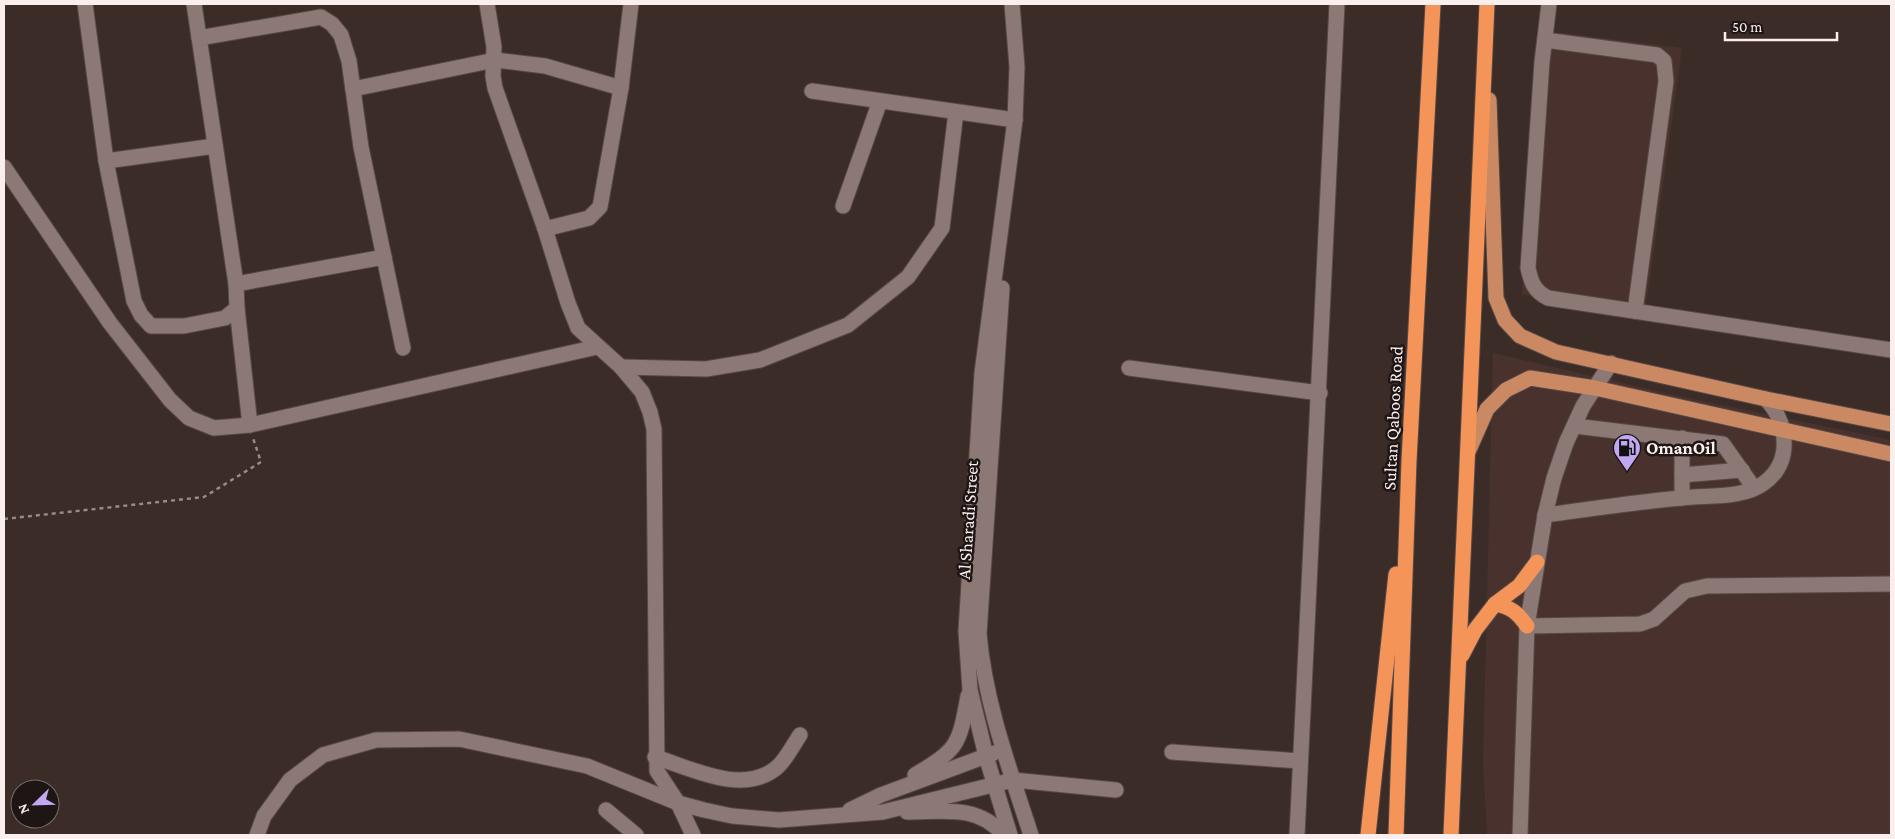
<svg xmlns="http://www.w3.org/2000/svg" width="1895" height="839" font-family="'Crimson Pro',serif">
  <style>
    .built { fill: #49322d }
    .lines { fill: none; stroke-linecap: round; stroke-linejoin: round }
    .minor-casing { stroke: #564946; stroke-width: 17 }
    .major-casing { stroke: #564946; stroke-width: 17 }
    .highway-casing { stroke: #564946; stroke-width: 17 }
    .path { stroke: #978a87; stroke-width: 2.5; stroke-dasharray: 4 4; stroke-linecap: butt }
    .minor { stroke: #8c7874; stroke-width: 15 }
    .major { stroke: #cb8963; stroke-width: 15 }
    .highway { stroke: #f59458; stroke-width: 15 }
    .labels { text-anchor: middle; stroke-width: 5; stroke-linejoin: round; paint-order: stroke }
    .street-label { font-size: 18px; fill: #faefed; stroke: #1e1615 }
    .poi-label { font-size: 18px; font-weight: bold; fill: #faefed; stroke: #1e1615; text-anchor: start }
  </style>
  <rect width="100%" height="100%" fill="#3c2c28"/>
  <g class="built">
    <path d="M1538 30 1682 48 1648 293 1642 318 1522 294Z"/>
    <path d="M1493 353 1670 394 1891 440V835H1487L1483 762Z"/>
  </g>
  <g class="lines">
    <defs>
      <g id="minor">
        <path d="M85 4 106 161 134 301 141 315 151 326H184L225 318 237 308 236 284 194 4"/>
        <path d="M487 4 494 47 493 76 495 88 545 229 568 303 578 328 621 367 642 392 650 412 654 429 657 771 678 803 693 835"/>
        <path d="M1549 4 1542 62 1528 268C1531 282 1534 291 1548 298L1891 350"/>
        <path d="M199 38 321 17 332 24 341 35 349 61 361 147 403 348"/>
        <path d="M1545 40 1657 55 1664 61 1666 81 1635 311"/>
        <path d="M353 89 495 60 545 66 621 88"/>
        <path d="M812 91 1015 120"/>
        <path d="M106 161 215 146"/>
        <path d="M4 167 110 323 170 400 189 418 214 428 250 425 597 347"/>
        <path d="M843 206 880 101"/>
        <path d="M545 229 589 218 600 207 621 88 631 4"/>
        <path d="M236 284 384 257"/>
        <path d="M1002 288 979 634C985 703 1010 770 1031 835"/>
        <path d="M237 308 250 425"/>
        <path d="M621 367 706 369 760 360 848 325 908 277 942 228 956 112"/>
        <path d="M1129 368 1320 393"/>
        <path d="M1575 426 1723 444 1754 488"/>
        <path d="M1682 438V498"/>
        <path d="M1682 475 1742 470"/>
        <path d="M1545 515C1591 509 1636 502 1682 498 1707 495 1743 499 1764 483 1793 462 1788 423 1766 399"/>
        <path d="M1527 626 1640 624 1654 619 1685 591 1707 586 1891 584"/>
        <path d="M1172 752 1300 761"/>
        <path d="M655 757C691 768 741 795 775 769 785 762 793 745 800 735"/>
        <path d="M915 775C958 749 959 746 968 696"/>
        <path d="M606 810 636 835"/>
        <path d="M850 810 881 795 994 753"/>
        <path d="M907 812C944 812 977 804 1004 835"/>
        <path d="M257 835 264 816 290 780 323 755 376 740 459 739 587 766 678 803 704 810 732 816 779 820 883 812 1013 780 1116 790"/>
        <path d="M1010 835 986 756 970 690 966 631 982 373 1015 120 1017 67 1012 4"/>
        <path d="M1297 835 1337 4"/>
        <path d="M1520 835 1527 626 1545 515 1554 478 1566 443 1583 406 1611 363"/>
      </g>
      <g id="major">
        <path d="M1489 100 1496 298 1505 320 1520 336 1556 352 1766 399 1891 424"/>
        <path d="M1468 452 1487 409 1506 390 1530 378 1595 388 1891 454"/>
      </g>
      <g id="highway">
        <path d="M1495 604 1519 586 1537 562"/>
        <path d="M1462 655 1475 630 1495 604C1511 607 1518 613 1527 626"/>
        <path d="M1368 835 1396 574"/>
        <path d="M1396 835 1409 461 1433 4"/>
        <path d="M1451 835 1487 4"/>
      </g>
    </defs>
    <use href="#minor" class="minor-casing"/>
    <use href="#major" class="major-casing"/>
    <use href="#highway" class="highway-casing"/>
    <path class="path" d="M4 519 204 497 261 462 253 438"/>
    <use href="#minor" class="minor"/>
    <use href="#major" class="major"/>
    <use href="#highway" class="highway"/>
  </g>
  <defs>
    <symbol id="fuel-pin" viewBox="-11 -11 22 30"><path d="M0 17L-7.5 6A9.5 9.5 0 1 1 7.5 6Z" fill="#c2a8f2" stroke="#1e1615"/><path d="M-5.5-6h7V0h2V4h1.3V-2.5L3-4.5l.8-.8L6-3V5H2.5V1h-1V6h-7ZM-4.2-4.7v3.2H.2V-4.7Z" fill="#111"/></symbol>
  </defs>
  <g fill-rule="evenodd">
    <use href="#fuel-pin" x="1611" y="432" width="32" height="43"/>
  </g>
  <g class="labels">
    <g class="street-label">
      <text transform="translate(1393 418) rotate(-87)" y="6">Sultan Qaboos Road</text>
      <text transform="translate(968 520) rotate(-86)" y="6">Al Sharadi Street</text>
    </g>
    <g class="poi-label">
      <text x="1646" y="454">OmanOil</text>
    </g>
  </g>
  <rect width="1895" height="839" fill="none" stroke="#faefed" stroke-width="10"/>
  <g transform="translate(35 804) rotate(247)"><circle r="24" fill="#1e1615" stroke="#766d6b"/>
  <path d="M0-4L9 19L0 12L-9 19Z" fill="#c2a8f2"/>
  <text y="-8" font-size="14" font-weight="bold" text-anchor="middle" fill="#faefed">N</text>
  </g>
  <path d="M1725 32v8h112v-8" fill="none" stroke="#faefed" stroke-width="2.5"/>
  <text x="1732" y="32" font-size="15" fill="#faefed" stroke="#1e1615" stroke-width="4" paint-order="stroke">50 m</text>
</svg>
